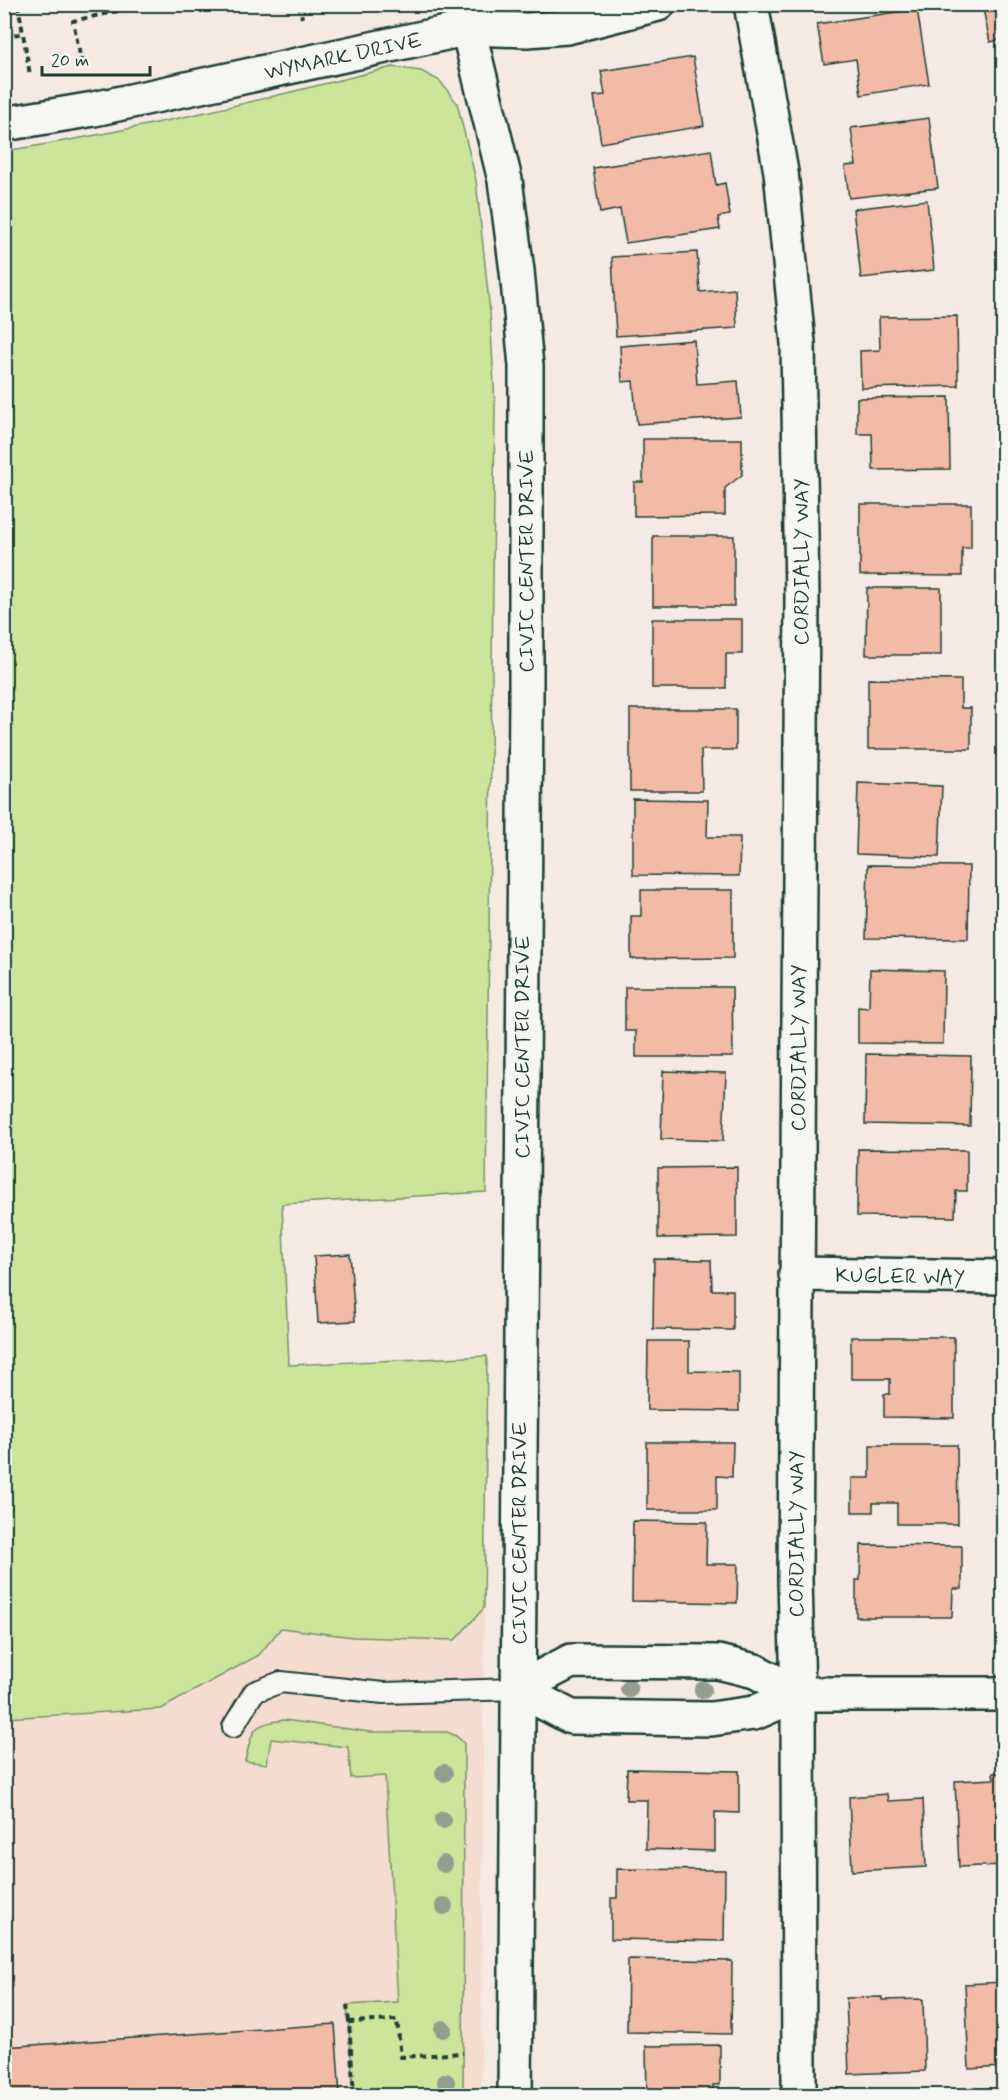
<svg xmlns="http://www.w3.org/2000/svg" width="1008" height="2100" font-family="Mynerve,sans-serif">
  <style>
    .built { fill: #f4dcd1 }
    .green { fill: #cce59b; stroke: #769168; stroke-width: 1.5 }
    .building { fill: #f2bba7; stroke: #1f3d34; stroke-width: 1.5 }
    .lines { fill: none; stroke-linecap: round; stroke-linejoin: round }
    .lane-casing { stroke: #1f3d34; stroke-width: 24 }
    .street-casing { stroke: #1f3d34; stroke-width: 38 }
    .secondary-casing { stroke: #1f3d34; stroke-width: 38 }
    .path { stroke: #1f3d34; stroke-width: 4; stroke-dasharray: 6 4.5; stroke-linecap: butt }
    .lane { stroke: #f6f6f2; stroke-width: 20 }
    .street { stroke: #f6f6f2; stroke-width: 33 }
    .secondary { stroke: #f6f6f2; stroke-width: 33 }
    .tree { fill: #939e8e }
    .labels { text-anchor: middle; stroke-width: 4.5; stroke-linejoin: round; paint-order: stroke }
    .street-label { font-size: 21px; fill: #1f3d34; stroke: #f6f6f2 }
  </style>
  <rect width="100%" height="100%" fill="#f5eae3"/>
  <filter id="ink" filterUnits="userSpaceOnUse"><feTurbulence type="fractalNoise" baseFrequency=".0167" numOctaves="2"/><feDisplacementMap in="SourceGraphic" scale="12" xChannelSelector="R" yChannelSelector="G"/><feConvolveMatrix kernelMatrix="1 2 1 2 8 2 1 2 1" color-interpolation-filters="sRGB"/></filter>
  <g filter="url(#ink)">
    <path class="built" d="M484 1608 481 2095 5 2096V1718L161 1709 259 1655 280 1627 353 1637 455 1640Z"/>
    <g class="green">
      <path d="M393 67 421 71 440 81 457 103 476 180 490 312 495 404 486 1192 282 1204 289 1365 487 1356 484 1608 455 1640 353 1637 281 1628 259 1655 161 1709 5 1718V151C136 131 264 99 393 67Z"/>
      <path d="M284 1720 370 1732H447L456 1736 464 1743 463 2095H354L347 2005 398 2002 385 1776 351 1778 348 1747 271 1739 267 1764 245 1761C253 1731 250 1724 284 1720Z"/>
    </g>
    <g class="building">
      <path d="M982 4H1004V39L990 42Z"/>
      <path d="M917 9 929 84 861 95 856 59 824 64 817 24Z"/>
      <path d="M693 57 704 126 601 143 594 96 605 95 601 71Z"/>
      <path d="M929 118 938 188 849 198 845 166 856 165 851 128Z"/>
      <path d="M711 150 716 185 725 183 730 215 718 217 720 229 626 243 620 209 600 213 593 168Z"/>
      <path d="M927 200 934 270 861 278 853 209Z"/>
      <path d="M697 252 700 292 735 289 737 328 616 336 612 257Z"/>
      <path d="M957 316 958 386 861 388 860 351 880 350 879 317Z"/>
      <path d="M694 340 697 384 738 381 741 417 637 424 633 381 622 382 620 346Z"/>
      <path d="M949 397 950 469 873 470 872 434H857V398Z"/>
      <path d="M643 439H742V475L725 488V515L634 516V482H643Z"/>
      <path d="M860 504H971V548H962V576L860 575Z"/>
      <rect x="653" y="536" width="81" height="70"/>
      <path d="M867 588H941V655H866Z"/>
      <path d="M652 619H742V654H726V688H652Z"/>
      <path d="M868 679 961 680V708H971V749H868Z"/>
      <path d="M630 709H736V750H701L702 791H630Z"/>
      <path d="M858 783 942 786 939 857 856 854Z"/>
      <path d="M633 799 708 800 707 837H740L739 876 633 875Z"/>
      <path d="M868 865 969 866 968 939 866 938Z"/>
      <path d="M641 890H733V958L631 959V916H641Z"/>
      <path d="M870 969 944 971 943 1044 858 1043V1007L869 1008Z"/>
      <path d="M625 987H732L733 1057H636V1031H625Z"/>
      <path d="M866 1054 971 1056 970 1126 865 1124Z"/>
      <path d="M663 1071 726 1073 723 1141 661 1139Z"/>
      <path d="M858 1149 967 1150V1191H956L955 1217 857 1216Z"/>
      <path d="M737 1167V1237L658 1238V1168Z"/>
      <path d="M350 1254 355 1321 318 1323 314 1256Z"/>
      <path d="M654 1259 711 1260 712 1290H733V1330L653 1329Z"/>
      <path d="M851 1337H954V1418L884 1417V1394H890V1379H851Z"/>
      <path d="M648 1341H689V1371L739 1372V1411L647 1410Z"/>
      <path d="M647 1442H733L732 1477 717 1476V1510H647Z"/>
      <path d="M870 1445H957L958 1524H897V1503H873V1512H852V1478H870Z"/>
      <path d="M633 1521 707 1522 706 1564H738L737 1603 632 1601Z"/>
      <path d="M861 1545 962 1546V1589H953L952 1617H856V1580H860Z"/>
      <path d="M627 1769 739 1771V1813L715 1812V1851L646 1849 647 1800H626Z"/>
      <path d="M993 1773H1004V1865L959 1867 955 1781 994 1779Z"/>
      <path d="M887 1794 888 1801 923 1799 926 1867 852 1871 849 1797Z"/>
      <path d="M617 1869 725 1870 724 1941 611 1939V1898H617Z"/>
      <path d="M628 1959 732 1961 731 2034 627 2032Z"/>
      <path d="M1004 1982V2067L969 2069 965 1984Z"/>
      <path d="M882 1997V2000L923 1999 925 2071 849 2074 846 1998Z"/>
      <path d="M335 2024 340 2096H4V2047Z"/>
      <path d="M720 2045V2085H713V2096H647L646 2046Z"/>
    </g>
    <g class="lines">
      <defs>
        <path id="lane" d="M233 1727 254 1692 281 1682 383 1693 518 1689"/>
        <g id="street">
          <path d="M751 4 781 172 798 343 802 597 795 1579 798 1694 799 2096"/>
          <path d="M4 124 94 109 469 28 527 30 567 27 658 4"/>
          <path d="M796 1274 1004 1277"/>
          <path d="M518 1689 571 1717 711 1719 754 1713 798 1694H1004"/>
          <path d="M518 1689 571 1661 718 1662 755 1671 798 1694"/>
        </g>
        <path id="secondary" d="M462 4 505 180 517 271 526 366V694L515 2096"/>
      </defs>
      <use href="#lane" class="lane-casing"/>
      <use href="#street" class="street-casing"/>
      <use href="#secondary" class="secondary-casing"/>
      <g class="path">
        <path d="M18 4 30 75"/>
        <path d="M299 4 302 18"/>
        <path d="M4 37 23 33"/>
        <path d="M82 64 73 21 131 8 130 4"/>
        <path d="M347 2005 349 2022"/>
        <path d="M354 2096 349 2022 397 2020 401 2057 463 2053"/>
      </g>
      <use href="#lane" class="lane"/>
      <use href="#street" class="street"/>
      <use href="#secondary" class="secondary"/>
    </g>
    <g class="tree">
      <circle cx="629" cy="1689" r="9"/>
      <circle cx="703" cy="1690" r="9"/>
      <circle cx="444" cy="1773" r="9"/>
      <circle cx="443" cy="1820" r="9"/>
      <circle cx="444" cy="1864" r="9"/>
      <circle cx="444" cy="1906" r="9"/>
      <circle cx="443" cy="2029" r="9"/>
      <circle cx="446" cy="2082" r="9"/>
    </g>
  </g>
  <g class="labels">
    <g class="street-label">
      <text transform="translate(343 56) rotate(-12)" y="7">WYMARK DRIVE</text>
      <text transform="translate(526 561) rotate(-90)" y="7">CIVIC CENTER DRIVE</text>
      <text transform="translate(801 562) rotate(-90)" y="7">CORDIALLY WAY</text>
      <text transform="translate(522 1047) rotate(-90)" y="7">CIVIC CENTER DRIVE</text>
      <text transform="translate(798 1048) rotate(-90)" y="7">CORDIALLY WAY</text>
      <text transform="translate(900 1276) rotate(1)" y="7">KUGLER WAY</text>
      <text transform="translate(519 1533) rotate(-90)" y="7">CIVIC CENTER DRIVE</text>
      <text transform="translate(796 1534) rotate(-90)" y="7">CORDIALLY WAY</text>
    </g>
  </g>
  <rect width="1008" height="2100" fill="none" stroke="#f6f6f2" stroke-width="24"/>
  <rect x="12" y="12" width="984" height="2076" fill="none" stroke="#1f3d34" stroke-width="2" filter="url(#ink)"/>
  <path d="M42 66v9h108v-9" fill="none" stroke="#1f3d34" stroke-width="3"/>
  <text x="51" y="66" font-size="18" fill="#1f3d34" stroke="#f6f6f2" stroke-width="4.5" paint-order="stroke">20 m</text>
</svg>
